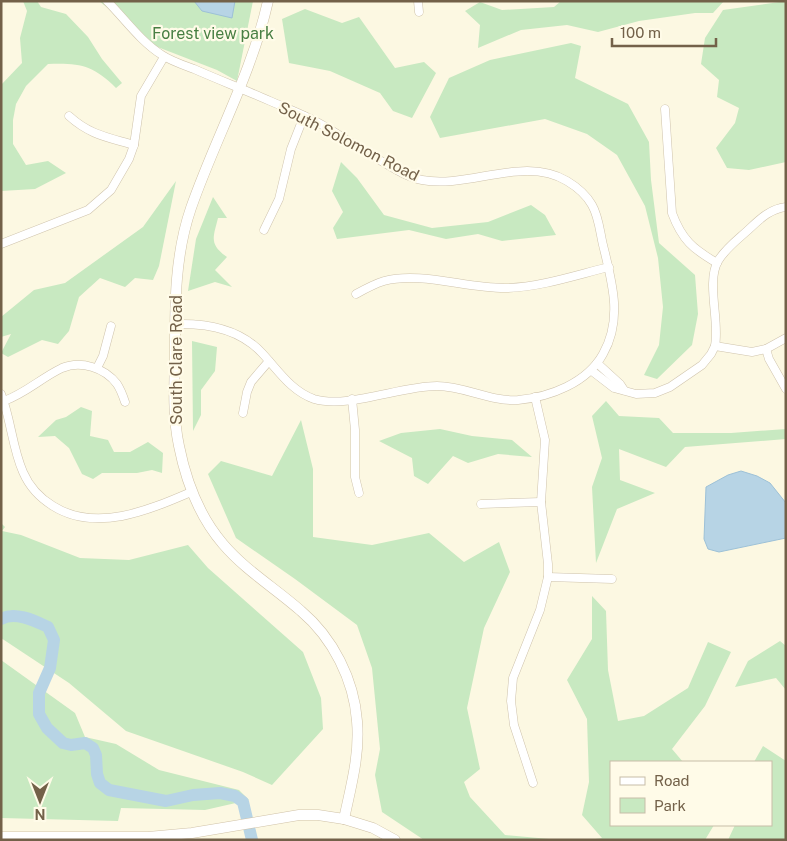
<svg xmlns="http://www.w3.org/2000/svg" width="787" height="841" font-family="'Public Sans',sans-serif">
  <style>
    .green { fill: #c8e9c1 }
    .water { fill: #b7d4e5; stroke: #9dc1d7 }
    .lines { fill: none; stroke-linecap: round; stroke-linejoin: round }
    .river { stroke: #b7d4e5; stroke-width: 12 }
    .street-casing { stroke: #cfc3ac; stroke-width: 9 }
    .secondary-casing { stroke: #d0c2a7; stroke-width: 11 }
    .street { stroke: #fff; stroke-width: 8 }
    .secondary { stroke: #fff; stroke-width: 10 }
    .labels { text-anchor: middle; stroke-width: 4.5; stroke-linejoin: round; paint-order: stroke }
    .park-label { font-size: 16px; fill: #487f43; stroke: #fffbe8 }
    .street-label { font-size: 16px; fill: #736149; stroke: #fffbe8 }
  </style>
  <rect width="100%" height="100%" fill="#fcf8e2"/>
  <g class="green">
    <path d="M23 1H37L41 7 66 14 88 37 102 59 122 83 116 88C93 65 80 63 48 64L26 86 16 104 13 120V144L26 165 48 161 66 173 35 189 1 191V85L22 63 20 38 27 11Z"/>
    <path d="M99 1H253L237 81 217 70 155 46Z"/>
    <path d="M561 1H724L713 13H695L639 21 598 32 567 25 521 30 478 48 480 25 465 11 480 2 502 10 554 7Z"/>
    <path d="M786 1V162L749 170 727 168 716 148 735 123 739 108 717 97 719 80 701 64 705 38 723 10Z"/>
    <path d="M305 9 342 23 359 17 395 68 424 62 436 73 412 118 393 111 380 93 330 71 289 63 282 19Z"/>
    <path d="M571 43 581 46 575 78 628 104 649 142 651 180 659 243 695 275 698 314 692 345 657 379 644 375 659 345 663 307 658 258 645 206 617 155 587 134 545 119 440 138 430 117 449 78 490 60Z"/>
    <path d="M341 162 357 178 384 215 432 228 488 222 531 205 545 215 556 235 502 241 478 234 446 239 409 230 337 239 333 228 343 212 332 191Z"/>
    <path d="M176 181 159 266 153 280 135 278 125 287 100 278 79 297 69 331 58 344 42 340 8 357 1 353 11 334 1 337V317L34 290 65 283 143 227Z"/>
    <path d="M213 197 227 218H218C213 238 209 244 227 257L215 270 232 287 215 282 188 291 196 239Z"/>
    <path d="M192 341 217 347 215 371 201 390V415L193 431Z"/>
    <path d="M606 401 619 416 659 418 673 433H731L786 429V439L685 447 666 467 619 449 620 480 655 493 617 509 596 563 592 487 602 458 592 416Z"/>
    <path d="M81 407 92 411 90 436 108 440 114 452H130L148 442 163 453 162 473 152 470 137 473H102L93 479 82 474 69 448 55 436 38 437 56 420 66 417Z"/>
    <path d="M301 420 313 469V537L372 545 429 533 464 562 499 542 510 572 484 628 467 708 480 769 464 782 470 797 505 835 560 840H424L382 812 375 775 380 749 372 668 357 625 295 579 236 538 208 474 221 461 272 476Z"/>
    <path d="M440 429 472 436 512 440 532 457 498 454 468 463 453 456 428 484 414 476 412 458 379 441 401 433Z"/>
    <path d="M1 523 5 527 2 531 21 535 80 558 129 560 188 545 208 568 303 652 321 698 323 729 272 785 243 772 126 731 69 683 1 638Z"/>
    <path d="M592 596 606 611 608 670 618 721 644 716 688 688 708 642 731 652 705 706 672 749 683 762H611V825H714L705 840H588L602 838 582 815 589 782 587 719 567 680 592 639Z"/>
    <path d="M780 641 786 646V690L776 678 735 687 748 661Z"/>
    <path d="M1 660 75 713 85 737 116 744 159 770 239 790 249 800 205 810 121 808 118 821 1 818Z"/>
    <path d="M763 746 786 761V840H728L735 825H771V762H754Z"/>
  </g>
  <g class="water">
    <path d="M194 1H235L232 18 202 11Z"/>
    <path d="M741 471 757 476 770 483 786 503V538L719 552 708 549 704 539 706 487 728 475Z"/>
  </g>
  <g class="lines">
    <path class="river" d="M1 619C15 611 35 621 48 627L54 640 50 668 39 693V714L47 728 63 743 71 745 85 743 93 748 96 755 97 774 100 783 109 790 166 801 193 795 220 793 235 796 243 802 252 840"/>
    <defs>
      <g id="street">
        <path d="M107 1C125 19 140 41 162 55 171 61 183 65 194 69 219 80 245 90 270 101 288 109 308 116 324 126 341 136 357 147 374 157 389 165 405 177 422 180 469 189 524 155 567 181 577 187 587 196 592 205 599 217 600 233 603 245 612 282 623 319 603 354 587 383 550 397 518 400 490 402 465 386 437 386 400 386 348 409 314 399 291 391 278 370 262 353 240 329 206 323 175 324"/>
        <path d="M418 1 419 12"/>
        <path d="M665 109 672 213C682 240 693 249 717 263"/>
        <path d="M69 116C90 135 107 137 134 145"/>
        <path d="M264 230 279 199 291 149 304 116"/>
        <path d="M1 244 88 210 111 190 129 159 134 145 141 96 164 57"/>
        <path d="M356 294C365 289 374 284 384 281 421 271 468 289 507 288 541 287 576 275 609 267"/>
        <path d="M715 346C720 322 706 282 718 261 725 249 737 240 747 231 759 220 769 209 786 207"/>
        <path d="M766 349 786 338"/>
        <path d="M597 363 620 384 624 390"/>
        <path d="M97 368 103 356 111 326"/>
        <path d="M592 371 614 388 636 394 655 393 670 387 702 365 711 354 715 346 752 352 766 349 769 359 786 389"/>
        <path d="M1 394C11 419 12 447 23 472 29 486 40 498 53 506 96 533 149 510 191 492"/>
        <path d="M352 399 355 430V477L359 493"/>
        <path d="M4 401C26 393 41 378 62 368 81 360 105 368 117 384 121 390 123 396 125 402"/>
        <path d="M243 413 247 392 251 382 269 361"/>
        <path d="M481 504 541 502"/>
        <path d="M548 577 612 579"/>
        <path d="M533 783 514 725 511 701 513 678 540 610 548 577V564L541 502 545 440 535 397"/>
      </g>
      <g id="secondary">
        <path d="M268 1C252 73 215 139 191 208 174 257 175 309 175 360 174 389 173 418 179 446 186 481 199 516 223 544 245 570 275 588 301 611 333 638 354 680 357 721 360 755 351 786 344 819"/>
        <path d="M1 837H148L192 833 299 815H318L344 819 373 828 395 840"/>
      </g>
    </defs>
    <use href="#street" class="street-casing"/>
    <use href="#secondary" class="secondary-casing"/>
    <use href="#street" class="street"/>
    <use href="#secondary" class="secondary"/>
  </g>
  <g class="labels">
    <g class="park-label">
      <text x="213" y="39">Forest view park</text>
    </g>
    <g class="street-label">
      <text transform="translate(349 141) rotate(27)" y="6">South Solomon Road</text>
      <text transform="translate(176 360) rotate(-90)" y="6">South Clare Road</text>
    </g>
  </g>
  <rect width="787" height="841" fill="none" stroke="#736149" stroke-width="5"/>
  <rect x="610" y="761" width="162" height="65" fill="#fffbe8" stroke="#c7bda8"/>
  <rect x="620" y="777" width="25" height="8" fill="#ffffff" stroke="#c7bda8"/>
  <text x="654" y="786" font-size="15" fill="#736149">Road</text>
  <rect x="620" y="798" width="25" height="15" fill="#c8e9c1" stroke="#c7bda8"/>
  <text x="654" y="811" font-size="15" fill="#736149">Park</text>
  <g transform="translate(40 801) rotate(180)" stroke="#fffbe8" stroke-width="4" paint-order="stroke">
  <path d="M0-4L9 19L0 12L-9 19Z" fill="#736149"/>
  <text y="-8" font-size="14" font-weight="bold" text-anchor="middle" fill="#736149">N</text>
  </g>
  <path d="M612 38v8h104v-8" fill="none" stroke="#736149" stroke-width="2.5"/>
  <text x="620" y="38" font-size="15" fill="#736149" stroke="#fffbe8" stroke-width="4" paint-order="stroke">100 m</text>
</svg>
